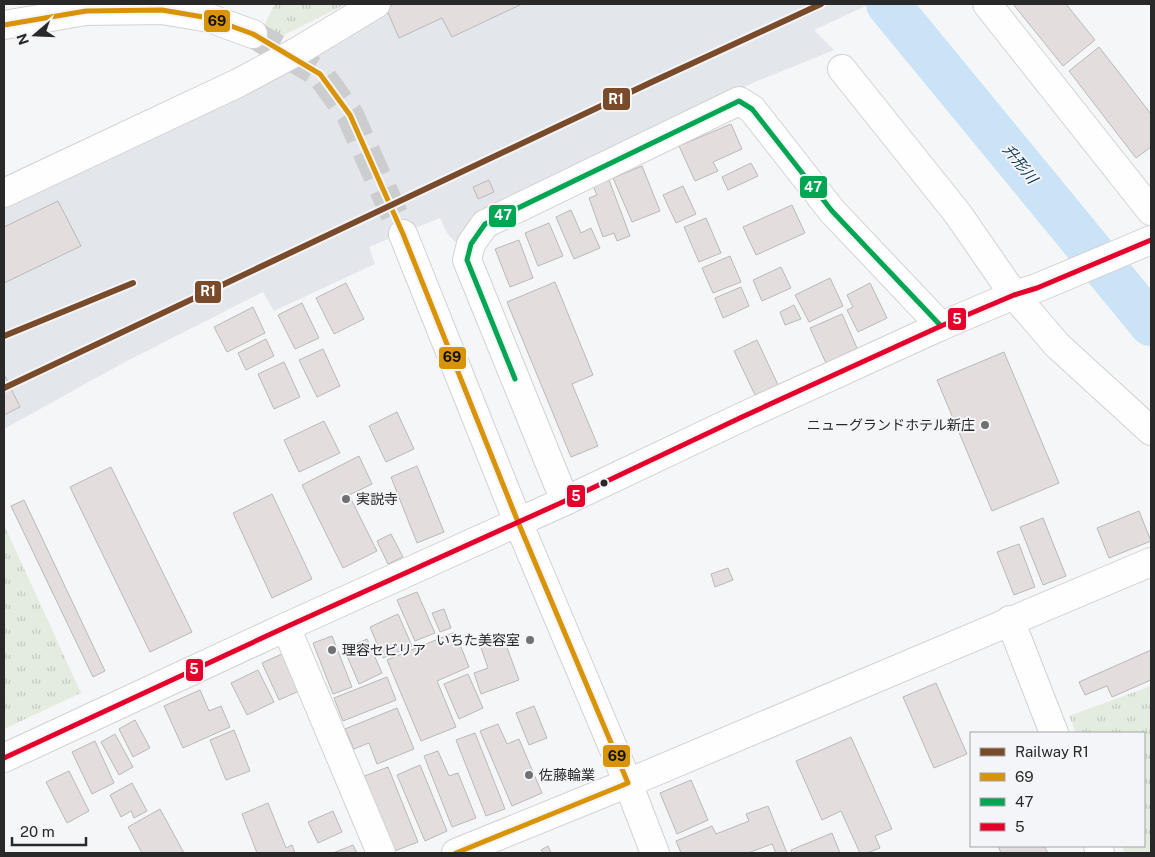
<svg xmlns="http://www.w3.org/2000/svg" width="1155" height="857" font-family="'Public Sans','Noto Sans JP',sans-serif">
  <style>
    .built { fill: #e3e7ec }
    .grass { fill: url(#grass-tufts) }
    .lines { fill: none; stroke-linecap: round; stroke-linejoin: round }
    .river { stroke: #cae3f6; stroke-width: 44 }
    .building { fill: #e4dddd; stroke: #bab9b9 }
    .major-tunnel { stroke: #cccdce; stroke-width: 28; stroke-dasharray: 28 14; stroke-linecap: butt }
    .minor-casing { stroke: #d1d2d3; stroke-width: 30 }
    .major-casing { stroke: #d1d2d3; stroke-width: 30 }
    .minor { stroke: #fefefe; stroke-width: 28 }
    .major { stroke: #fefefe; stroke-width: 28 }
    .bus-1-casing { stroke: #f4f5f8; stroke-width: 9 }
    .bus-2-casing { stroke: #f4f5f8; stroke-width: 9 }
    .bus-3-casing { stroke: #f4f5f8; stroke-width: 9 }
    .bus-1 { stroke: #d89306; stroke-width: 5 }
    .bus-2 { stroke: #00a651; stroke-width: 5 }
    .bus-3 { stroke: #e4002b; stroke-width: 5 }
    .rail-1-casing { stroke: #f4f5f8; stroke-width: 10 }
    .rail-1 { stroke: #7a4b2a; stroke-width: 6 }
    .poi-dot { fill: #707172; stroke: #f4f5f8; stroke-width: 2 }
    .bus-dot { fill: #29292a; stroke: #f4f5f8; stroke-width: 2 }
    .labels { text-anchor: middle; stroke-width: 4; stroke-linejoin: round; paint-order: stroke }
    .poi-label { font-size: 14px; fill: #29292a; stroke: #f4f5f8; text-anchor: start }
    .water-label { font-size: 15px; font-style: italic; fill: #0b3550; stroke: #f4f5f8 }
    .line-badge { stroke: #f4f5f8; stroke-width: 2 }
    .badge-label { font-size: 14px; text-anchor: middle; font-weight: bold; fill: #fff }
    .pale-badge-label { font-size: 14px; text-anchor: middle; font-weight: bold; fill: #111 }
  </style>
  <defs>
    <pattern id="grass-tufts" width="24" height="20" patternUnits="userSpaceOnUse" patternTransform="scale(1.25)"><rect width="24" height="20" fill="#e3ecde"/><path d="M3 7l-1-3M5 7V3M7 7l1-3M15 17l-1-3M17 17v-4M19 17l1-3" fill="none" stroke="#c3cabf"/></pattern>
  </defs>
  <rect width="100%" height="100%" fill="#f5f6f7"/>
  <path class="built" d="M352 4H870L814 30 834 50 755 82 544 179 504 221 455 242 447 233 440 218 369 247 375 264 274 311 263 292 125 362 4 429V187L242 69 332 14Z"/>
  <g class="grass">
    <path d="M275 4H346L262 46 257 39Z"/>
    <path d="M4 525 81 693 4 729Z"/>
    <path d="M1151 686V853H1125L1122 846H1144V733H1076L1069 716Z"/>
  </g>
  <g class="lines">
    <path class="river" d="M888 4 1151 324"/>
  </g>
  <g class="building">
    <path d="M394 4H522L452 37 442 18 399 38 386 8Z"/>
    <path d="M1013 4H1066L1095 40 1063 66Z"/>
    <path d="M1099 47 1151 114V147L1136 158 1069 71Z"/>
    <path d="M731 124 742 149 713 162 718 171 695 181 679 146Z"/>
    <path d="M751 163 758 176 728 190 722 177Z"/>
    <path d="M642 166 660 211 632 222 613 178Z"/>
    <path d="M489 180 494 192 478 199 473 187Z"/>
    <path d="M609 180 630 236 617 241 614 233 603 237 589 198 597 195 593 186Z"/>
    <path d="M683 186 696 214 676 223 663 195Z"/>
    <path d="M58 201 81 246 4 283V227Z"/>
    <path d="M792 205 805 233 756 255 743 227Z"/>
    <path d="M571 210 581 233 591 228 600 248 574 259 556 217Z"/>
    <path d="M706 218 721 253 699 262 684 227Z"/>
    <path d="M549 223 563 256 538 266 525 233Z"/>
    <path d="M519 240 533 278 510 287 495 249Z"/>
    <path d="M730 256 741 282 713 293 702 268Z"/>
    <path d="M781 267 791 288 762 301 753 280Z"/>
    <path d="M830 278 843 306 809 322 795 295Z"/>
    <path d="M555 282 593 375 572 384 598 446 571 457 507 302Z"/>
    <path d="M346 283 364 319 334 334 316 298Z"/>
    <path d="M870 283 887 318 858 332 847 310 853 307 847 295Z"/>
    <path d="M741 287 749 306 723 318 715 298Z"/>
    <path d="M302 303 319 338 295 349 278 315Z"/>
    <path d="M794 305 801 319 785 325 780 312Z"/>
    <path d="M253 307 265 333 227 352 214 327Z"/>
    <path d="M842 314 857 348 826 363 810 328Z"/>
    <path d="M266 339 274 356 246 370 238 353Z"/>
    <path d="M757 340 778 385 755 395 734 351Z"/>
    <path d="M323 349 340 386 317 397 299 360Z"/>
    <path d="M1004 352 1059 483 992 511 937 380Z"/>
    <path d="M284 362 300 397 274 409 258 374Z"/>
    <path d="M4 374 20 407 4 415Z"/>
    <path d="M397 412 414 449 386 462 369 426Z"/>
    <path d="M324 421 340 453 299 472 284 440Z"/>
    <path d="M359 456 372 484 349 495 377 551 343 568 302 485Z"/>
    <path d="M417 466 444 532 417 543 391 477Z"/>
    <path d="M111 467 192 632 150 652 70 487Z"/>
    <path d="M272 494 312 579 272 598 233 513Z"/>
    <path d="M24 500 105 671 93 677 11 506Z"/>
    <path d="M1139 511 1151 541 1109 558 1097 528Z"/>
    <path d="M1043 518 1066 576 1043 585 1020 527Z"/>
    <path d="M391 534 403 557 388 564 377 541Z"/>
    <path d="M1019 544 1035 587 1014 595 997 552Z"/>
    <path d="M728 568 733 580 715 587 711 574Z"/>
    <path d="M417 592 435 633 415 641 397 600Z"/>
    <path d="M444 609 451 628 440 632 432 613Z"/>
    <path d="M398 614 412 646 383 658 370 627Z"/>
    <path d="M455 632 469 667 437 681 456 727 421 741 387 660Z"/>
    <path d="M502 634 519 680 481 694 474 673 488 668 479 642Z"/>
    <path d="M332 636 352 687 333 694 313 643Z"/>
    <path d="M367 639 382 673 359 684 344 649Z"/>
    <path d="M1151 650V680L1112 697 1107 686 1085 695 1079 682Z"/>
    <path d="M282 654 299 691 279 700 262 663Z"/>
    <path d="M258 670 274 702 247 715 231 683Z"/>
    <path d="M468 674 483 708 459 719 444 684Z"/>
    <path d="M387 677 396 700 343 721 334 698Z"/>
    <path d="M936 683 967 754 934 768 903 697Z"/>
    <path d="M200 690 209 711 221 706 230 727 183 748 164 706Z"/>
    <path d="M534 706 547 738 529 745 516 713Z"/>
    <path d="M397 708 414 749 377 764 369 743 354 749 345 729Z"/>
    <path d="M135 720 150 748 133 757 119 729Z"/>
    <path d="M498 724 507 744 519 739 542 793 512 806 480 731Z"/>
    <path d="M234 730 250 771 226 780 210 740Z"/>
    <path d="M475 733 505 809 486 816 456 740Z"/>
    <path d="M115 734 133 767 119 775 101 742Z"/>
    <path d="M851 737 892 829 875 836 880 848 867 853H860L841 811 822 820 796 761Z"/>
    <path d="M95 741 114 783 92 794 72 752Z"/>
    <path d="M438 751 449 776 458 773 476 818 452 827 424 756Z"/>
    <path d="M420 765 447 831 425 841 397 775Z"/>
    <path d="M388 767 418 842 392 852 362 777Z"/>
    <path d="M69 771 89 811 67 823 46 782Z"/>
    <path d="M691 780 708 820 677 834 660 793Z"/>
    <path d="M132 783 147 811 134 818 131 811 121 817 110 795Z"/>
    <path d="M268 803 286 848 292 845 295 853H257L242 814Z"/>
    <path d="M768 806 787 853H776L772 844 748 853H681L676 841 712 826 716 834 749 821 746 814Z"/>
    <path d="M160 809 184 853H142L128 827Z"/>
    <path d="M333 811 342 832 318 843 308 822Z"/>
    <path d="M832 833 840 853H792L791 850Z"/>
    <path d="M353 845 357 853H333Z"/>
    <path d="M548 846 551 853H543L541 850Z"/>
    <path d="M998 846H1044L1048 853H1001Z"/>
  </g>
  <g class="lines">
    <path class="major-tunnel" d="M253 34 320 74 350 115 403 234"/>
    <defs>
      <g id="minor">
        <path d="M987 4 1151 211"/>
        <path d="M842 69 958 214 1014 295 1057 345 1151 431"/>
        <path d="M4 193 238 83 298 51 376 4"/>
        <path d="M565 501 467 260 471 244 485 224 739 101 752 109 832 211 941 326"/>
        <path d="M1010 620 1054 733"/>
        <path d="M286 627 381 853"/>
        <path d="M4 758 286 627 565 501 742 417 941 326 1014 295 1037 288 1151 240"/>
        <path d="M1098 846 1100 853"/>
        <path d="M655 853 628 783 1151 562"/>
      </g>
      <g id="major">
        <path d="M4 25 86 11 162 10 209 18 253 34"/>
        <path d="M403 234 518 522 628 783 456 853"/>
      </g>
    </defs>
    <use href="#minor" class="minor-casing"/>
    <use href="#major" class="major-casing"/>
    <use href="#minor" class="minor"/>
    <use href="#major" class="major"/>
    <defs>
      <path id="bus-1" d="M4 25 86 11 162 10 209 18 253 34 320 74 350 115 403 234 518 522 628 783 456 853"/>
      <path id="bus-2" d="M515 379 467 260 471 244 485 224 739 101 752 109 832 211 941 326"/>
      <path id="bus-3" d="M4 758 286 627 565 501 742 417 941 326 1014 295 1037 288 1151 240"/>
    </defs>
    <use href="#bus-1" class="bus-1-casing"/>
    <use href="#bus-2" class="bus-2-casing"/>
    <use href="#bus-3" class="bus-3-casing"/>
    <use href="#bus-1" class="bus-1"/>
    <use href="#bus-2" class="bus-2"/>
    <use href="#bus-3" class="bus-3"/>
    <defs>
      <g id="rail-1">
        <path d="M4 336 133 283"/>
        <path d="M4 388 654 81 821 4"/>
      </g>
    </defs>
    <use href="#rail-1" class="rail-1-casing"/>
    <use href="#rail-1" class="rail-1"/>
  </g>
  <g class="poi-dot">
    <circle cx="985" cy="425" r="5"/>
    <circle cx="346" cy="499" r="5"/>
    <circle cx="530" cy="640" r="5"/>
    <circle cx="332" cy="650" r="5"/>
    <circle cx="529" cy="775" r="5"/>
  </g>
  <circle class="bus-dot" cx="604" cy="483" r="4.5"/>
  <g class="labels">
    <g class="poi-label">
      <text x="975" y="430" text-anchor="end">ニューグランドホテル新庄</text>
      <text x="356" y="504">実説寺</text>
      <text x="520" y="645" text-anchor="end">いちた美容室</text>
      <text x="342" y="655">理容セビリア</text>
      <text x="539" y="780">佐藤輪業</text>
    </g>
    <g class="water-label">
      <text transform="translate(1020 164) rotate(51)" y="5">升形川</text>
    </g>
  </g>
  <g class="line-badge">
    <rect x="203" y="9" width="28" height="24" rx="5" fill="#d89306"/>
    <rect x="602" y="87" width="29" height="24" rx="5" fill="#7a4b2a"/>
    <rect x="799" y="175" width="29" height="24" rx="5" fill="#00a651"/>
    <rect x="488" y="204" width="29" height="24" rx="5" fill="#00a651"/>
    <rect x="194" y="280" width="28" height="24" rx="5" fill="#7a4b2a"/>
    <rect x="947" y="307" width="20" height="24" rx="5" fill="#e4002b"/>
    <rect x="438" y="346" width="29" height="24" rx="5" fill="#d89306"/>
    <rect x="566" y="484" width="20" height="24" rx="5" fill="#e4002b"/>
    <rect x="185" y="658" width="19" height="24" rx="5" fill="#e4002b"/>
    <rect x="602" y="744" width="29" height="24" rx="5" fill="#d89306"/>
  </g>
  <g class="badge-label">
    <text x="616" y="104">R1</text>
    <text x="813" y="192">47</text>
    <text x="503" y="220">47</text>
    <text x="208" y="296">R1</text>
    <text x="957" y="324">5</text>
    <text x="576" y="501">5</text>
    <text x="194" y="674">5</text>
  </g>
  <g class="pale-badge-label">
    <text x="217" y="26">69</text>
    <text x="452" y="362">69</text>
    <text x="617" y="761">69</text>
  </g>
  <rect width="1155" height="857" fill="none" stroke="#29292a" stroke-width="10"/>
  <rect x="970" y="732" width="175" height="115" fill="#f4f5f8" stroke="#a3a3a6"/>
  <rect x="980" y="748" width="25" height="8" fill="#7a4b2a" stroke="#a3a3a6"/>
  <text x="1015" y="757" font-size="15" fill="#29292a">Railway R1</text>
  <rect x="980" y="773" width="25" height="8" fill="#d89306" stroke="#a3a3a6"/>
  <text x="1015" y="782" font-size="15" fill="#29292a">69</text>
  <rect x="980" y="798" width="25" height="8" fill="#00a651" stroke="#a3a3a6"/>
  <text x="1015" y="807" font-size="15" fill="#29292a">47</text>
  <rect x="980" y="823" width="25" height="8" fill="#e4002b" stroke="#a3a3a6"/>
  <text x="1015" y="832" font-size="15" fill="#29292a">5</text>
  <g transform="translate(35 35) rotate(251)" stroke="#f4f5f8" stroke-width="4" paint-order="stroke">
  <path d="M0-4L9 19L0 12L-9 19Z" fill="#29292a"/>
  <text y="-8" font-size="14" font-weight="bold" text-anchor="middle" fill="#29292a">N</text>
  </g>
  <path d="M12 837v8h74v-8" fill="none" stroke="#29292a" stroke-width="2.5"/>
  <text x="20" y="837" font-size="15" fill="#29292a" stroke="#f4f5f8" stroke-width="4" paint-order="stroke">20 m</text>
</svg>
